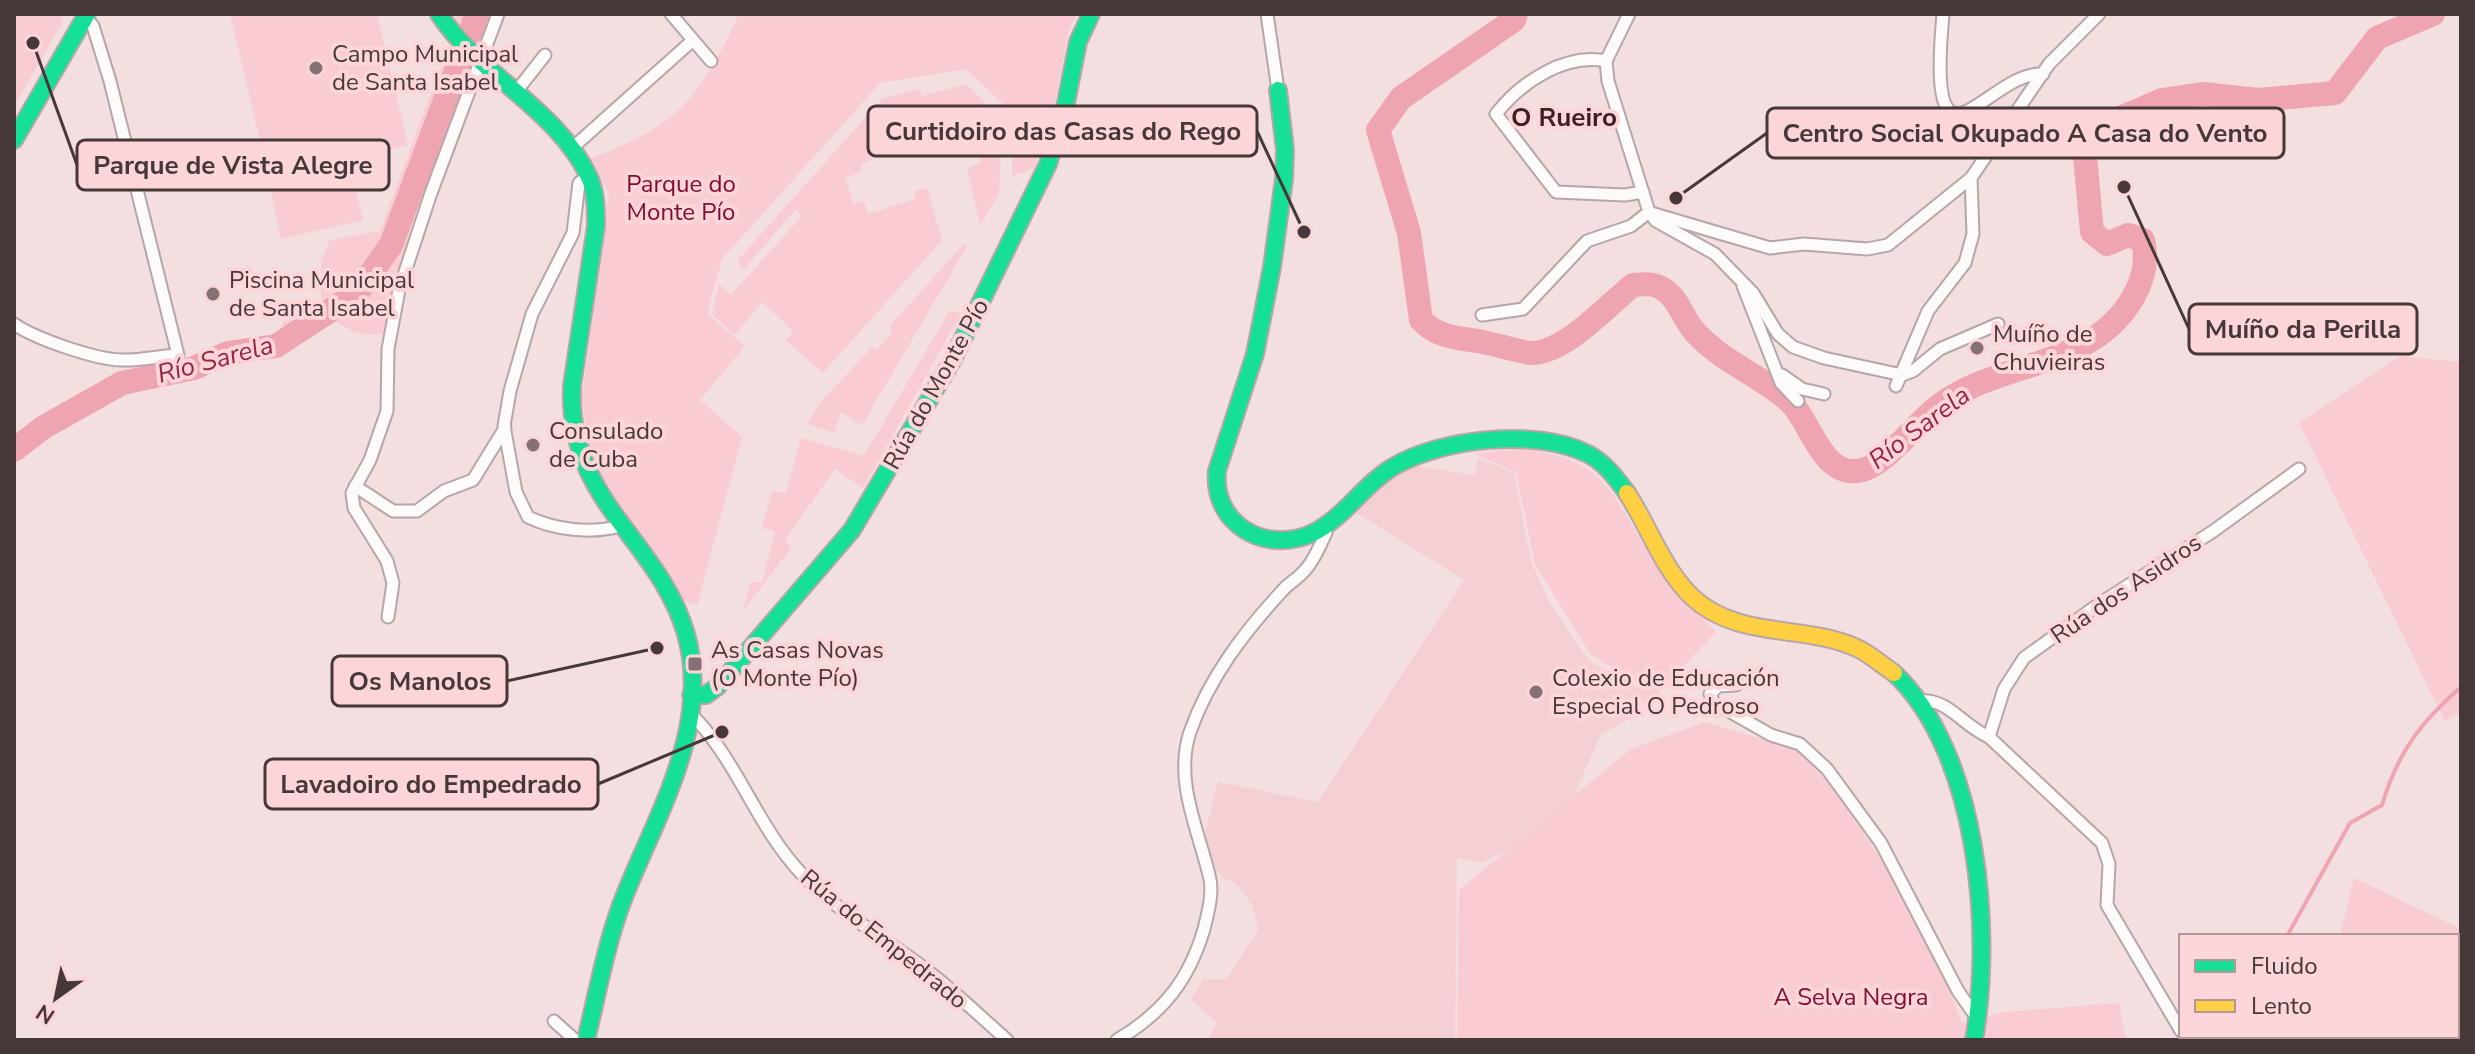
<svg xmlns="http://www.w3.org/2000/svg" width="2475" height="1054" font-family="'Nunito Sans',sans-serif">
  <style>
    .built { fill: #f4d0d4 }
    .green { fill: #f8ccd2 }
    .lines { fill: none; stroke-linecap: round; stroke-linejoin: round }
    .stream { stroke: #efa5b1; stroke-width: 4 }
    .river { stroke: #efa5b1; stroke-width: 24 }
    .street-casing { stroke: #b6a6a8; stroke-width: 15 }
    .fast-casing { stroke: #b6a6a8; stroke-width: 20 }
    .slow-casing { stroke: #b6a6a8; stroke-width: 20 }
    .street { stroke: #fdfafa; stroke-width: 11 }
    .fast { stroke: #16e098; stroke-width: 16 }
    .slow { stroke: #ffcf43; stroke-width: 16 }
    .poi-dot { fill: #837173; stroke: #fcd5d9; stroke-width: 3 }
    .labels { text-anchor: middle; stroke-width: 8; stroke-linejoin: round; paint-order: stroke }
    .poi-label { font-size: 24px; fill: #463739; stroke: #fcd5d9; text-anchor: start }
    .park-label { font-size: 24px; fill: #820d34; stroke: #fcd5d9 }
    .street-label { font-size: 24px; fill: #463739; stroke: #fcd5d9 }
    .neighbourhood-label { font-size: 26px; font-weight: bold; fill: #3b1f24; stroke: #fcd5d9 }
    .water-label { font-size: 26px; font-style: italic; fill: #972645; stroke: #fcd5d9 }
    .leader { fill: none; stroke: #463739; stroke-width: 3 }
    .callout-dot { fill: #463739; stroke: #fcd5d9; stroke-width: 3 }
    .callout { fill: #fcd5d9; stroke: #463739; stroke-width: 3 }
    .callout-label { font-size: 26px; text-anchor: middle; font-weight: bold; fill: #463739 }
  </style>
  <rect width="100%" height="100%" fill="#f3dee0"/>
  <path class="built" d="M1478 458 1514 473 1531 562 1550 603 1589 661 1642 690 1640 706 1630 719 1601 734 1570 804 1535 837 1481 863 1457 858 1455 1040H1208L1217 1023 1191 999 1203 979H1227L1258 930 1253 907 1245 895 1235 883 1222 877 1208 858 1204 837 1218 782 1318 802 1464 580 1355 512 1386 483 1416 466 1474 475Z"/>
  <g class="green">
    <path d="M14 14H58L63 21 14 107Z"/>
    <path d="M230 14H377L408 145 269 178Z"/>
    <path d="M456 14H490L485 28 471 41 453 22Z"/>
    <path d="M739 14H1077L1069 29 1052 116 1034 168 1012 176 1013 113 966 69 880 83 722 259 707 314 745 346 700 400 742 437 697 605 684 601 661 560 605 488 588 451 582 397 609 194 591 158C680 126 700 97 739 14Z"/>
    <path d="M448 47H459L470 56 407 240 383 335 356 333 331 319 282 337V322L321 304V261L330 240 380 231Z"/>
    <path d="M966 84 1002 119 999 193 980 225 967 168 981 163 968 125 944 131 941 122 898 135 900 140 880 149V156L861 164 862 171 845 178 854 204 864 201 868 214 915 199V191L927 188 942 240 823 373 786 340 793 331 762 302 735 335 712 314 719 284 731 295 802 216 796 209 744 269 737 261 883 98 920 89 922 96Z"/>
    <path d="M351 171 363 220 281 239 270 189Z"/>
    <path d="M964 244 967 246 862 425 841 412 834 433 808 424 820 403 872 347 876 351 893 331 889 327Z"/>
    <path d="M949 312H962L863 488 835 469 785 540 791 548 743 611 751 582 762 583 775 532 762 528 772 491 786 493 801 438 864 456Z"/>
    <path d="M2400 356 2461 362V712L2445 721 2299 423Z"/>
    <path d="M1524 448C1546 453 1571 457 1589 470 1616 490 1626 518 1644 545 1666 576 1690 604 1716 632L1645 706 1636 681 1591 655 1535 564 1516 472 1475 454Z"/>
    <path d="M1705 722 1799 750 1829 784 1895 879 1943 972 1962 1023 2004 1012 2119 1003 2126 1040H1457L1459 890 1631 749Z"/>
    <path d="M2354 878 2461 929V1040H2394L2390 1036H2457V936H2340Z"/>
  </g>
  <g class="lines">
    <path class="stream" d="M2287 936 2350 823 2382 805C2398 752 2420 723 2461 687"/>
    <g class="river">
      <path d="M1516 14 1514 20 1401 98 1378 130 1409 233 1421 320C1437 337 1456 338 1478 341 1490 343 1525 353 1532 353 1566 352 1608 305 1633 285 1644 284 1654 283 1663 289 1679 299 1683 319 1695 332 1721 361 1759 375 1788 400 1810 418 1820 475 1857 471 1883 469 1915 424 1936 408 1980 373 2037 370 2086 343 2122 323 2153 282 2143 240L2128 235 2107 244 2092 232 2085 156 2099 127 2162 100 2203 94 2258 100 2335 93 2377 38 2433 14"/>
      <path d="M14 450 44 427 122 383 194 368 228 353 276 346 357 293 391 245 477 14"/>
    </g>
    <defs>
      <g id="street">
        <path d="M671 14 711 61"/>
        <path d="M1267 14 1278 90"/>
        <path d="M1629 14 1606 61 1608 81 1649 212 1656 221 1715 254 1753 293 1778 334 1793 347 1824 358 1902 375 1913 371 1940 349 1998 324"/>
        <path d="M1943 14C1926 198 1988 70 2043 74"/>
        <path d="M1606 61C1565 53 1521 82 1496 114L1556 192 1625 195 1643 192"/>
        <path d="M515 93 545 55"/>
        <path d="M570 150 692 41"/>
        <path d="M589 176 579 183 573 233 532 314 510 391 504 426 516 492 528 517C555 530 591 534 620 526"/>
        <path d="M1651 213 1770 248 1804 244 1867 249 1888 245 1971 178 2049 64 2099 14"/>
        <path d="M1743 286 1781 383 1798 401"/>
        <path d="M1482 315 1523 309 1587 241 1631 226 1649 212"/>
        <path d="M14 324C36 339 94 359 121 360 139 361 159 356 178 355L110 81 93 26 83 14"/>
        <path d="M1782 375 1802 389 1824 394"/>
        <path d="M1896 386 1928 311 1965 263 1973 234 1971 178"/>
        <path d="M355 486 393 511H417L444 491 473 480 505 428"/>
        <path d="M388 617 393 583 387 561 354 508 352 493 370 460 387 411 388 349 399 290 431 193 498 14"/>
        <path d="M1736 685 1718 686 1710 694 1713 702 1771 735 1800 744 1827 769 1881 843 1958 991 1979 1021"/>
        <path d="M1919 701C1947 697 1964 727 1989 737L2102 843 2109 864 2107 905 2181 1031"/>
        <path d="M689 712C736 757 755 823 799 871 836 912 886 938 929 972 956 993 981 1017 1007 1040"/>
        <path d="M1989 737 2004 689 2024 658 2099 604 2212 532 2299 469"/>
        <path d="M554 1021 575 1040"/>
        <path d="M1117 1040C1163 1013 1189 980 1204 929 1208 913 1214 891 1209 875 1198 829 1174 780 1190 732 1209 678 1244 632 1283 590 1289 583 1299 578 1305 570 1314 561 1320 545 1326 533L1323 526"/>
      </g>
      <g id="fast">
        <path d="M439 14C477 73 559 111 589 177 596 192 596 209 596 226L572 386C567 502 658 538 686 634 713 729 653 820 621 905 605 949 597 995 586 1040"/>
        <path d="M1278 90 1285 150 1284 179 1272 267 1255 354 1217 471C1212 524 1265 555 1313 533 1344 518 1363 485 1393 467 1441 438 1538 428 1588 454 1605 463 1616 478 1627 493"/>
        <path d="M14 140 87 14"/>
        <path d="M1894 673C1979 753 1993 932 1974 1040"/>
        <path d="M691 695H706L718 686 852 530 952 361 1048 164 1064 113 1078 42 1091 14"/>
      </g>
      <path id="slow" d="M1627 493C1649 527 1662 567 1691 596 1738 641 1805 623 1859 649 1871 655 1882 665 1894 673"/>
    </defs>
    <use href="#street" class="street-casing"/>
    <use href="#fast" class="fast-casing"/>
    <use href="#slow" class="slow-casing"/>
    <use href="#street" class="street"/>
    <use href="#fast" class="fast"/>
    <use href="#slow" class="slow"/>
  </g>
  <g class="poi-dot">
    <circle cx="316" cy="68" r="8"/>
    <circle cx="213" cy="294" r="8"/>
    <circle cx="1977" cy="348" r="8"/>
    <circle cx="533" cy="445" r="8"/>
    <rect x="687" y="656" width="16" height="16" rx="4"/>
    <circle cx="1536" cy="692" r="8"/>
  </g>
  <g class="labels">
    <g class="poi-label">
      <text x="332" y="62">Campo Municipal<tspan x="332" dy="28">de Santa Isabel</tspan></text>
      <text x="229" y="288">Piscina Municipal<tspan x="229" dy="28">de Santa Isabel</tspan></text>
      <text x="1993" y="342">Muíño de<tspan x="1993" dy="28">Chuvieiras</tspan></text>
      <text x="549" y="439">Consulado<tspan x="549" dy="28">de Cuba</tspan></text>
      <text x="711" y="658">As Casas Novas<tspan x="711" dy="28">(O Monte Pío)</tspan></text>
      <text x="1552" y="686">Colexio de Educación<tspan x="1552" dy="28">Especial O Pedroso</tspan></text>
    </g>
    <g class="park-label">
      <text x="681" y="192">Parque do<tspan x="681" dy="28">Monte Pío</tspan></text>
      <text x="1851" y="1005">A Selva Negra</text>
    </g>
    <g class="street-label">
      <text transform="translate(936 384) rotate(-61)" y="8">Rúa do Monte Pío</text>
      <text transform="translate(2126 589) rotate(-34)" y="8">Rúa dos Asidros</text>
      <text transform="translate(884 939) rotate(39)" y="8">Rúa do Empedrado</text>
    </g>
    <g class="neighbourhood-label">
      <text x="1564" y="126">O Rueiro</text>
    </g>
    <g class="water-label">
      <text transform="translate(215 359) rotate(-15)" y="9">Río Sarela</text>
      <text transform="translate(1919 427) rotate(-37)" y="9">Río Sarela</text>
    </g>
  </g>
  <path class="leader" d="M1304 232L1257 131M1676 198L1767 133M33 43L77 165M2124 187L2189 329M657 648L507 681M722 732L598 784"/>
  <g class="callout-dot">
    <circle cx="1304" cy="232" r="8"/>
    <circle cx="1676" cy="198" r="8"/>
    <circle cx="33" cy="43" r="8"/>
    <circle cx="2124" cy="187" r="8"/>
    <circle cx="657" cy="648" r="8"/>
    <circle cx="722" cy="732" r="8"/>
  </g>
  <g class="callout">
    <rect x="868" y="106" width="389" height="50" rx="8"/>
    <rect x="1767" y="108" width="517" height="50" rx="8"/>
    <rect x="77" y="140" width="312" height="50" rx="8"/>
    <rect x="2189" y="304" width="228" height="50" rx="8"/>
    <rect x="332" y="656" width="175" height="50" rx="8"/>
    <rect x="265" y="759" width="333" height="50" rx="8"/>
  </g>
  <g class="callout-label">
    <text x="1063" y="140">Curtidoiro das Casas do Rego</text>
    <text x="2025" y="142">Centro Social Okupado A Casa do Vento</text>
    <text x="233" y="174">Parque de Vista Alegre</text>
    <text x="2303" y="338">Muíño da Perilla</text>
    <text x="420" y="690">Os Manolos</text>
    <text x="431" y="793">Lavadoiro do Empedrado</text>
  </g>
  <rect width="2475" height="1054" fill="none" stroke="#463739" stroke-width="32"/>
  <rect x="2179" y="934" width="280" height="104" fill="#fcd5d9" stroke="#b39699" stroke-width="2"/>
  <rect x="2195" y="960" width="40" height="12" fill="#16e098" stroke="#b39699" stroke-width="2"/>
  <text x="2251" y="974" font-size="24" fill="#463739">Fluido</text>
  <rect x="2195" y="1000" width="40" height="12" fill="#ffcf43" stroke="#b39699" stroke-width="2"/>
  <text x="2251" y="1014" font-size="24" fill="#463739">Lento</text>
  <g transform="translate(56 998) rotate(213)" stroke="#fcd5d9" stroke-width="6" paint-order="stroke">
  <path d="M0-6L14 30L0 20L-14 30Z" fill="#463739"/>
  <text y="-12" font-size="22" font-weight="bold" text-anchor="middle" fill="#463739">N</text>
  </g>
</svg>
